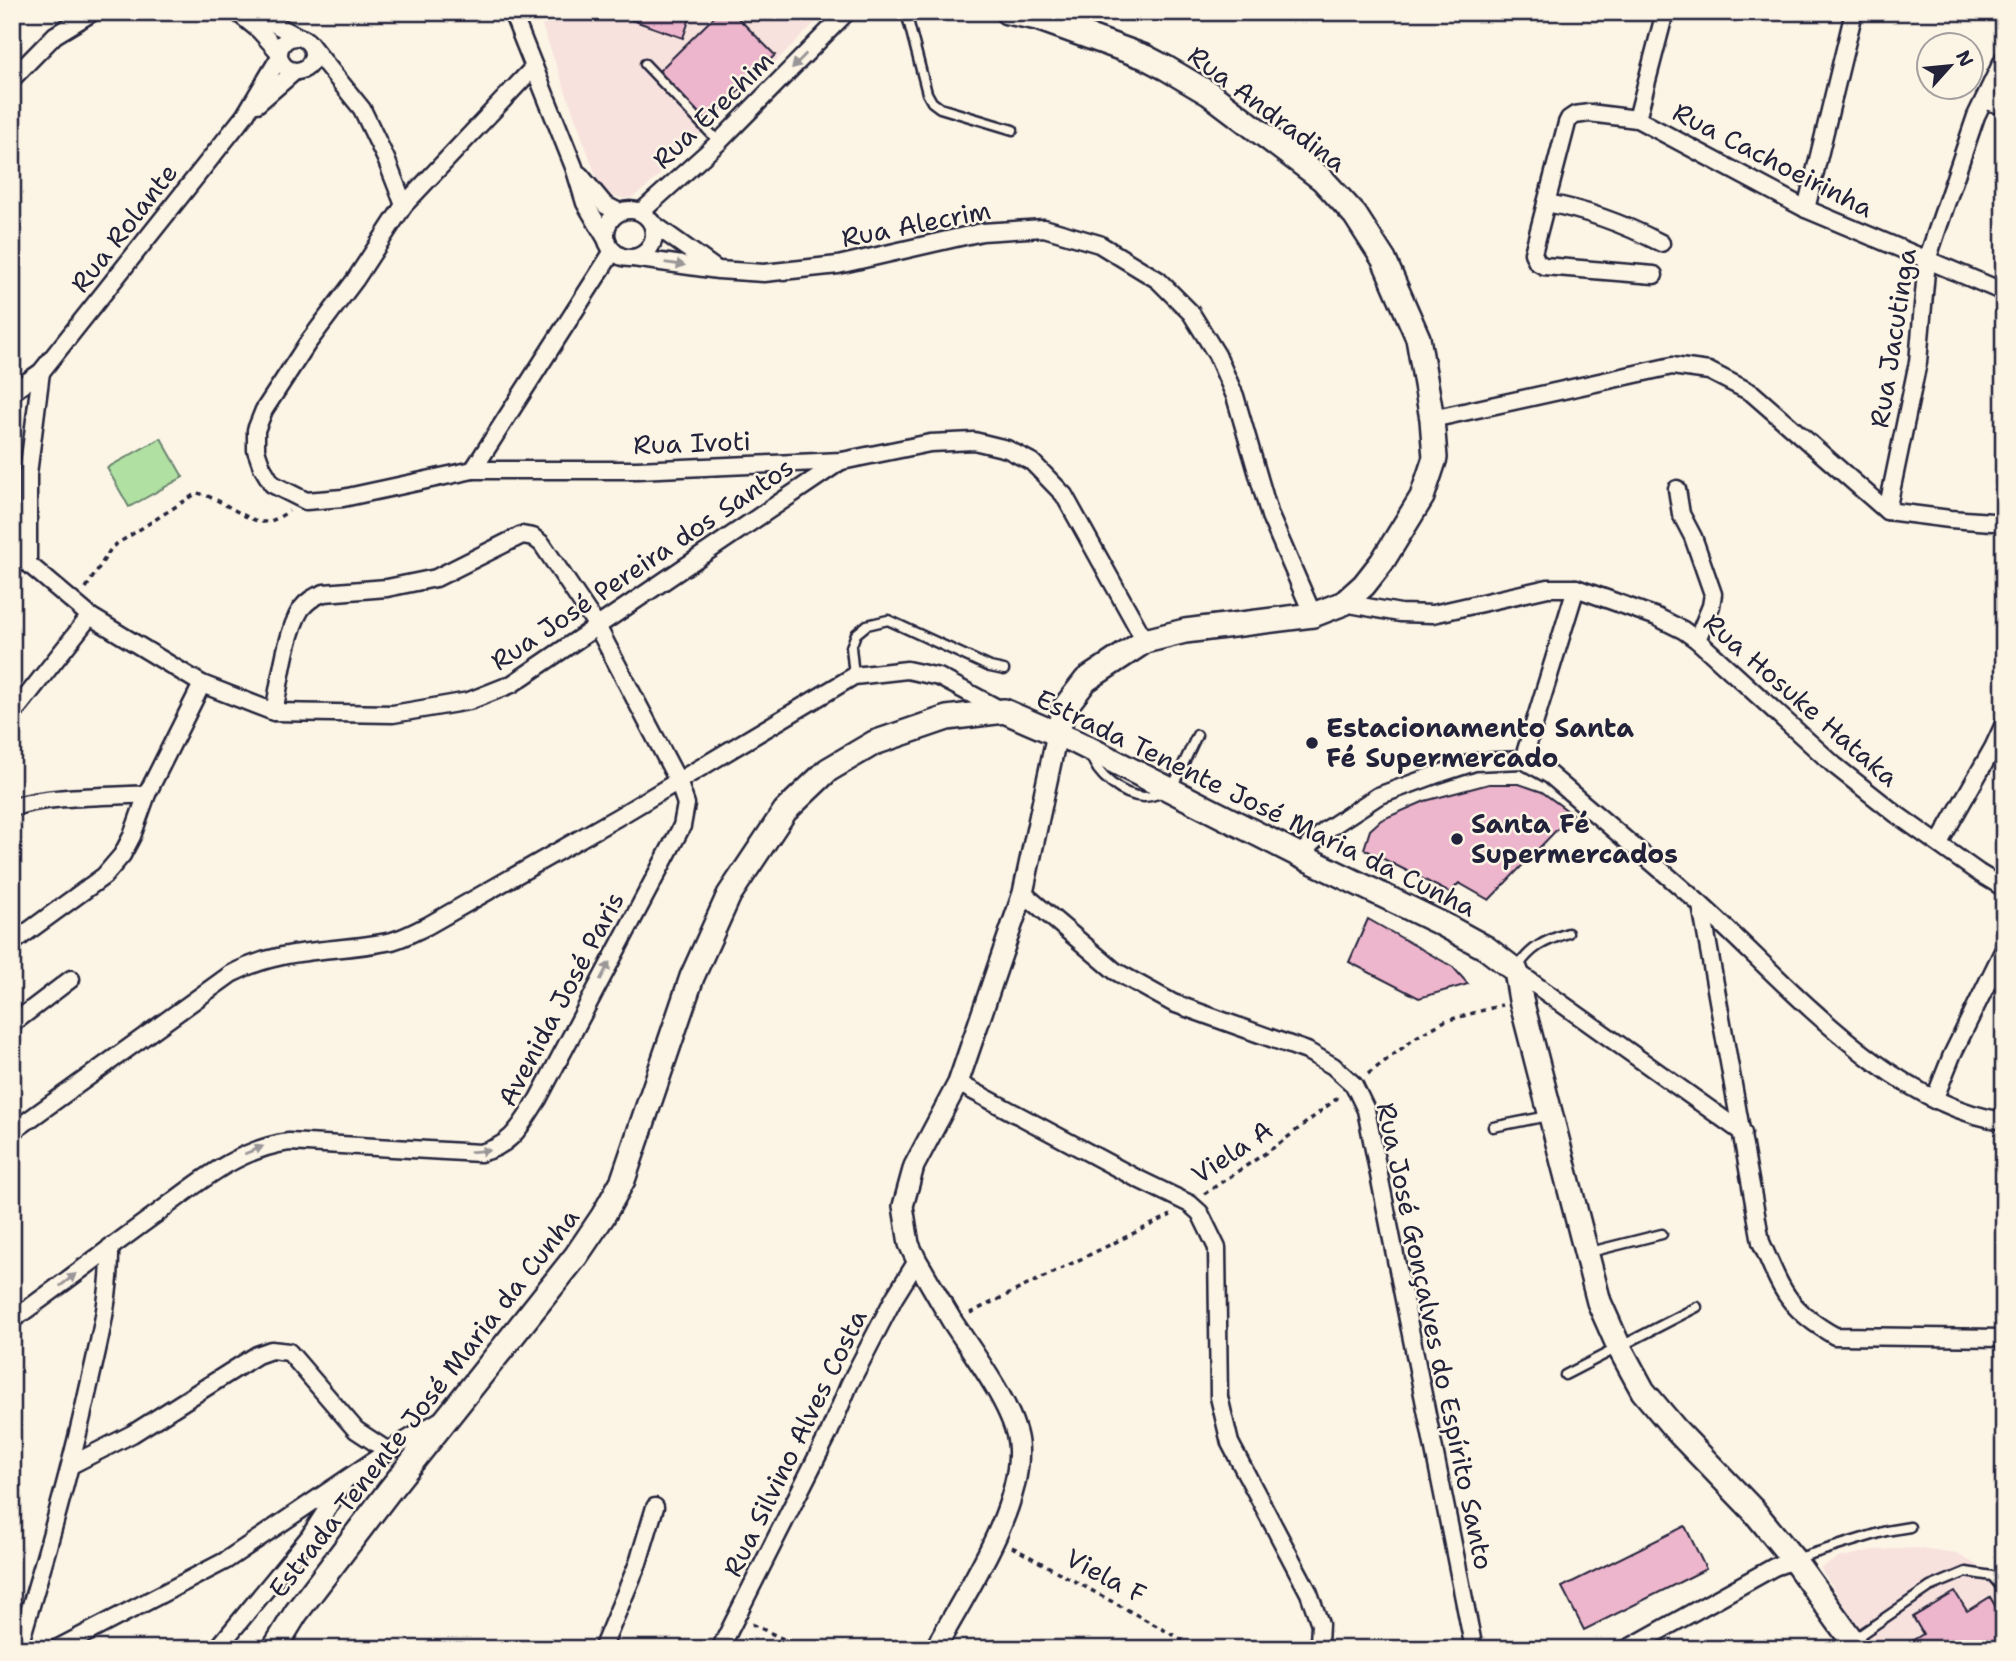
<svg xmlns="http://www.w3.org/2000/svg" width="2016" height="1661" font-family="'Shantell Sans',sans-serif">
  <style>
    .built { fill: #f8e2de }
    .grass { fill: #b0e1a2; stroke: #69826e; stroke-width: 2 }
    .building { fill: #eeb6cc; stroke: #22223b; stroke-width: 2 }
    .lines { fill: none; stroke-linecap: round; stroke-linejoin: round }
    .service-casing { stroke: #22223b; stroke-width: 13 }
    .minor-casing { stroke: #22223b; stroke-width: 21 }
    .tertiary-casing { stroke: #22223b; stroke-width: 24 }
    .secondary-casing { stroke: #22223b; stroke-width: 28 }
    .path { stroke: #22223b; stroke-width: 3.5; stroke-dasharray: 5 5; stroke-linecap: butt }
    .service { stroke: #fcf5e5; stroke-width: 8 }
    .minor { stroke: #fcf5e5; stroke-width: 16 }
    .tertiary { stroke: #fcf5e5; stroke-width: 19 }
    .secondary { stroke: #fcf5e5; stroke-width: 23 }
    .oneway { fill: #9a9698 }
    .poi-dot { fill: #22223b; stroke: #fcf5e5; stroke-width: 2.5 }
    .labels { text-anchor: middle; stroke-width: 5; stroke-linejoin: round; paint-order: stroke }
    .street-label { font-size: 26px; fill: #22223b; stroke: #fcf5e5 }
    .poi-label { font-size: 26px; font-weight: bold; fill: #22223b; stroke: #fcf5e5; text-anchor: start }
  </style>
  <rect width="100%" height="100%" fill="#fcf5e5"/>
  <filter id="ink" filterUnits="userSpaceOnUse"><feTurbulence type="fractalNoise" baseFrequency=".0143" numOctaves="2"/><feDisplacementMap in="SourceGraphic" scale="14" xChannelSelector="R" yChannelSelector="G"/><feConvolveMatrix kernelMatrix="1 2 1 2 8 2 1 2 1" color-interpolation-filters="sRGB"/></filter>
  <g filter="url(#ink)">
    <g class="built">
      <path d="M537 12H822V16L647 187 633 197 624 199 611 195 599 184Z"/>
      <path d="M1915 1548 1957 1554 1996 1575 2004 1583V1649H1874L1820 1568 1838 1558 1873 1550Z"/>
    </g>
    <path class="grass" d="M161 438 183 477 129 507 107 468Z"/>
    <g class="building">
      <path d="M609 12H692L683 38Z"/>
      <path d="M719 12H732L775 55 706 123 657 73Z"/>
      <path d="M1489 784H1519L1542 792 1572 814 1489 900 1459 883 1450 893 1364 849 1370 830 1381 820 1425 801Z"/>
      <path d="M1368 919 1453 967 1468 984 1419 998 1349 962Z"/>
      <path d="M1685 1526 1706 1569 1584 1630 1562 1587Z"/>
      <path d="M1955 1592 1967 1611 1990 1597 2004 1621V1649H1899L1923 1634 1913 1617Z"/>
    </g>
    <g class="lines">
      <defs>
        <g id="service">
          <path d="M906 12 927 93 932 102 940 108 1013 130"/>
          <path d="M645 64 719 142"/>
          <path d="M854 676 851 647 856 634 867 625 888 620 990 667 1004 670"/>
          <path d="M1091 755C1096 775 1122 796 1144 797 1152 797 1163 792 1171 790L1197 735"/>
          <path d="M1517 968C1531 947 1544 941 1568 933"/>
          <path d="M1493 1127 1548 1116"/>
          <path d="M1590 1252 1662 1234"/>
          <path d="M1565 1375 1697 1307"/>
          <path d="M1795 1559 1886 1531 1910 1527"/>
          <path d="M1854 1639 1930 1587 1966 1572 1992 1576 2004 1590"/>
        </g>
        <g id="minor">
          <path d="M237 12 259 30 279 52"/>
          <path d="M242 12 255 14 299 37"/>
          <path d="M512 12 574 167 585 203 608 242"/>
          <circle cx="296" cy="54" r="17"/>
          <path d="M312 47 362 109 386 159 404 205"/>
          <path d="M534 67 404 205 355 280 307 344 264 410 256 430V450L262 467 272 484 306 501 343 498 473 470H637L842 461 930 443 974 441 1007 449 1032 462 1064 495 1145 641"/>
          <path d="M12 79 55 35 93 12"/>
          <path d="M1984 100 2004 106"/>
          <path d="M257 104 294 72"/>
          <path d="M1637 119 1665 12"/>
          <path d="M580 175 605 205 619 212"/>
          <path d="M1546 203C1587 210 1624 224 1661 243"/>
          <path d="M1806 209 1854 12"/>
          <circle cx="630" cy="234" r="24"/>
          <path d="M641 212 719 142 847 12"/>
          <path d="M652 223 716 269"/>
          <path d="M633 258 718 270 764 273 838 265 982 232 1044 228 1099 244 1158 280 1191 313 1217 355 1235 396 1270 516 1313 615"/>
          <path d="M1654 275 1544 266 1537 262 1533 253 1567 123 1569 119 1575 115 1589 113 1637 119 1806 209 2004 292"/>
          <path d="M12 392 41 372 245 115 279 58"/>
          <path d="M1432 419 1672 366 1709 371 1752 393 1887 511 1950 519 1992 522 2004 521"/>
          <path d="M473 470 613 251"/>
          <path d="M1677 489 1681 514 1693 537 1713 594 1711 606 1697 640"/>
          <path d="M1887 511 1918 362 1927 260 1976 116 2004 58"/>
          <path d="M12 550 90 616 202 684 274 712 393 714 469 701 512 684 841 461"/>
          <path d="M28 564V474L41 372"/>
          <path d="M1344 603 1400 613 1433 614 1548 588H1576L1657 617 1683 630 1697 640 1834 765 1896 814 1979 873 2004 888"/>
          <path d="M12 715 90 616"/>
          <path d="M1523 760 1576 588"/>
          <path d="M12 808C43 795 112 797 147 794"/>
          <path d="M1939 843 1993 748 2004 724"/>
          <path d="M1299 855 1326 830 1378 796 1435 775 1475 762 1523 760 1550 775C1600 818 1650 860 1700 904 1783 978 1889 1106 2004 1121"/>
          <path d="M1023 893 1115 971 1173 1003 1307 1051 1333 1066 1354 1085 1366 1110 1474 1649"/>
          <path d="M1701 905 1761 1242C1782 1290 1787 1309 1835 1336L2004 1338"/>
          <path d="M12 943 104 876 122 855 132 836 147 794 202 684"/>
          <path d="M1516 971 1743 1133"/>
          <path d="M12 1024 71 979"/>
          <path d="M958 1083 1136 1178 1190 1204 1200 1213 1217 1248 1219 1397 1230 1443 1309 1593 1320 1624 1319 1644 1316 1649"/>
          <path d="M1934 1100 1952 1055 2004 949"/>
          <path d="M12 1132 231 974C284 946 335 953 392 941 404 938 416 931 427 926L618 817 854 676 907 670 939 677 1003 711"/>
          <path d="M12 1320C62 1285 110 1247 159 1212 199 1182 238 1149 289 1142L480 1153C513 1145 521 1125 538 1099L682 826 686 804 678 781 597 626 542 544 533 537 522 535 436 578 387 588 324 593C315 596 307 601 301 609 286 633 280 683 274 712"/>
          <path d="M71 1465 132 1434 257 1355 271 1350 289 1352 356 1430 388 1451"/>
          <path d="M18 1649C44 1563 69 1477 88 1390 99 1342 111 1296 110 1247"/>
          <path d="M56 1649 225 1561 388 1451 439 1421"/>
          <path d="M217 1649 309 1537 343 1484"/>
          <path d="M602 1649 638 1563 655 1507"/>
          <path d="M720 1649 829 1433 849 1385 894 1298 917 1261"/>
          <path d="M1627 1649 1774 1567 1794 1560"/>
        </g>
        <path id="tertiary" d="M935 1649C965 1593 1025 1506 1018 1443 1014 1407 972 1352 952 1321 940 1301 929 1281 917 1261L909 1244 903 1206 914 1166 958 1083 1023 893 1057 734"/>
        <g id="secondary">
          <path d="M1007 12 1037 18 1145 57 1166 68 1210 94 1322 179 1355 215 1384 260 1418 338 1432 419 1435 458 1422 497 1382 562 1364 585 1344 603 1313 615 1185 631 1145 641 1086 680 1065 707 1057 734"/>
          <path d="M274 1649 296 1613 389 1491 576 1256 603 1216 623 1180 692 977 729 895 785 811 828 770 874 743 947 718 1004 711 1078 743 1299 855 1444 925 1486 948 1516 971 1521 1000 1599 1302 1619 1347 1643 1391 1675 1429 1753 1510 1794 1560 1858 1649"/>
        </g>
      </defs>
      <use href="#service" class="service-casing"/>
      <use href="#minor" class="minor-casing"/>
      <use href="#tertiary" class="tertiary-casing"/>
      <use href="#secondary" class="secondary-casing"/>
      <g class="path">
        <path d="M86 588 112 547 197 493C220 497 245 521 264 522 273 522 281 516 289 511"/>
        <path d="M1368 1074 1418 1036 1445 1021 1502 1005"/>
        <path d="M1204 1194 1279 1144 1340 1096"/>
        <path d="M970 1313 1171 1215"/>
        <path d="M1012 1547 1199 1649"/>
        <path d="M752 1624 804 1649"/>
      </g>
      <use href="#service" class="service"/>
      <use href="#minor" class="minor"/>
      <use href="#tertiary" class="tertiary"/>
      <use href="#secondary" class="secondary"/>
    </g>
    <defs><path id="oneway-solid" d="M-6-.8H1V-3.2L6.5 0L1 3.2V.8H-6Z" transform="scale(1.75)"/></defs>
    <g class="oneway">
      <use href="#oneway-solid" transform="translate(799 61) rotate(134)"/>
      <use href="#oneway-solid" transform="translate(675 264) rotate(8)"/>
      <use href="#oneway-solid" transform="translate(605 971) rotate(-62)"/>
      <use href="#oneway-solid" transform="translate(254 1150) rotate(-22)"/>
      <use href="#oneway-solid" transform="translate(480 1151) rotate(-5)"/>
      <use href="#oneway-solid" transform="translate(68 1280) rotate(-38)"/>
    </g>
  </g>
  <g class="poi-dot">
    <circle cx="1312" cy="743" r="7"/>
    <circle cx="1457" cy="839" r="7"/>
  </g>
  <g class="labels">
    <g class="street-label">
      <text transform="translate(1267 109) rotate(37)" y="9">Rua Andradina</text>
      <text transform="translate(713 110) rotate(-44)" y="9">Rua Erechim</text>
      <text transform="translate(1773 160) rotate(27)" y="9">Rua Cachoeirinha</text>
      <text transform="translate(916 224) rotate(-11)" y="9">Rua Alecrim</text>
      <text transform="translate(124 228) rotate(-52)" y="9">Rua Rolante</text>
      <text transform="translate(1893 338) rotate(-81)" y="9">Rua Jacutinga</text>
      <text transform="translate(692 443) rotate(-2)" y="9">Rua Ivoti</text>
      <text transform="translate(642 564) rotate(-34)" y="9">Rua José Pereira dos Santos</text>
      <text transform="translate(1801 700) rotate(41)" y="9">Rua Hosuke Hataka</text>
      <text transform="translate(1256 803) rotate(26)" y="9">Estrada Tenente José Maria da Cunha</text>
      <text transform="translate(561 999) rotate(-62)" y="9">Avenida José Paris</text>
      <text transform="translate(1232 1152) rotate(-34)" y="9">Viela A</text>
      <text transform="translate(1435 1336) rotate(78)" y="9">Rua José Gonçalves do Espírito Santo</text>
      <text transform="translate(424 1403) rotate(-52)" y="9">Estrada Tenente José Maria da Cunha</text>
      <text transform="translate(795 1443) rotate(-64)" y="9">Rua Silvino Alves Costa</text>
      <text transform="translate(1106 1576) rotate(28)" y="9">Viela F</text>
    </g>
    <g class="poi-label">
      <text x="1326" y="737">Estacionamento Santa<tspan x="1326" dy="30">Fé Supermercado</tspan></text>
      <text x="1471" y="833">Santa Fé<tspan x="1471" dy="30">Supermercados</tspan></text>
    </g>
  </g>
  <rect width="2016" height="1661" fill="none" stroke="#fcf5e5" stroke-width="42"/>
  <rect x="21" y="21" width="1974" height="1619" fill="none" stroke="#22223b" stroke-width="2.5" filter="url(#ink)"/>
  <g transform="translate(1950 66) rotate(63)"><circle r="33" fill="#fcf5e5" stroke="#a5a1a1" stroke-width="2"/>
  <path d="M0-5L12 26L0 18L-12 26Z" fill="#22223b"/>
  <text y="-10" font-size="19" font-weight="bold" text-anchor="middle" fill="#22223b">N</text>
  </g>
</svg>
